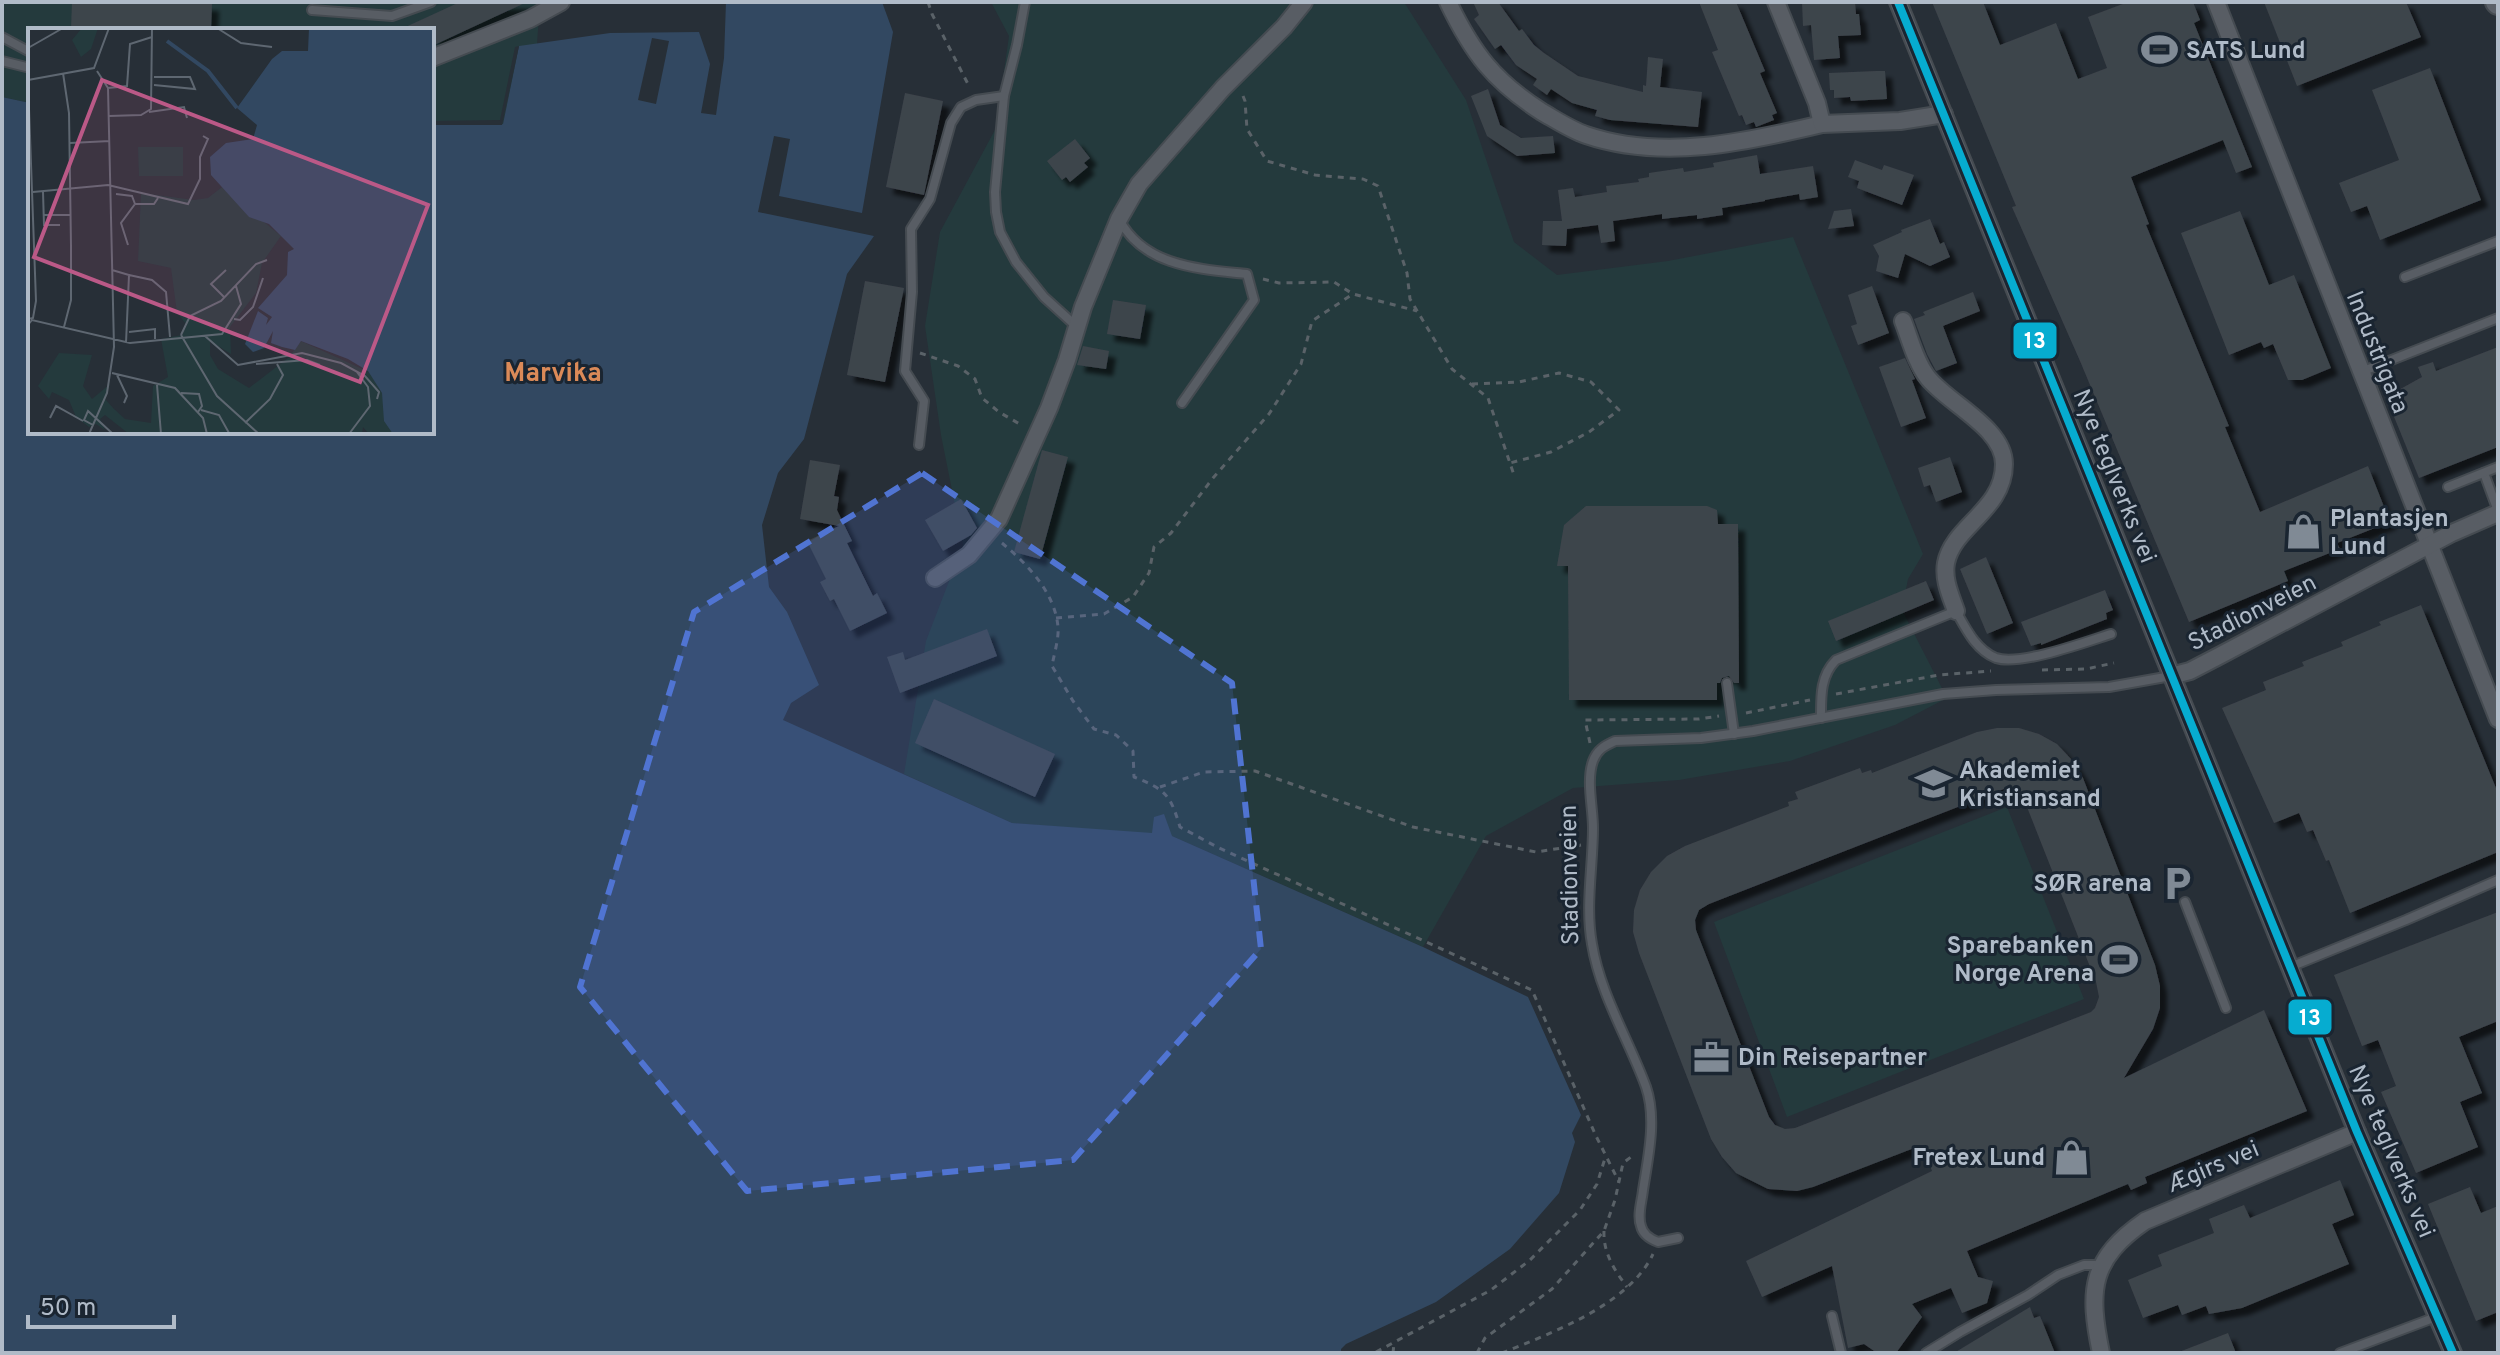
<svg xmlns="http://www.w3.org/2000/svg" width="2500" height="1355" font-family="Overpass,sans-serif">
  <style>
    .green { fill: #243a3d }
    .water { fill: #324861 }
    .pier { fill: #272f37 }
    .building { fill: #3e444b; fill-rule: evenodd; filter: url(#shadow) }
    .lines { fill: none; stroke-linecap: round; stroke-linejoin: round }
    .service-casing { stroke: #454b51; stroke-width: 12 }
    .minor-casing { stroke: #454b51; stroke-width: 20 }
    .secondary-casing { stroke: #454b51; stroke-width: 26 }
    .path { stroke: #5a6268; stroke-width: 3; stroke-dasharray: 6 6; stroke-linecap: butt }
    .service { stroke: #585d64; stroke-width: 8 }
    .minor { stroke: #585d64; stroke-width: 16 }
    .secondary { stroke: #5b6169; stroke-width: 22 }
    .bus-1-casing { stroke: #1a2531; stroke-width: 14 }
    .bus-1 { stroke: #06acd0; stroke-width: 8 }
    .marked { fill: #5074d2; fill-opacity: 0.2; stroke: #5074d2; stroke-width: 6; stroke-dasharray: 16 10; stroke-linejoin: round }
    .labels { text-anchor: middle; stroke-width: 6; stroke-linejoin: round; paint-order: stroke }
    .poi-label { font-size: 24px; font-weight: bold; fill: #b0bbc8; stroke: #1a2531; text-anchor: start }
    .street-label { font-size: 24px; fill: #b0bbc8; stroke: #1a2531 }
    .neighbourhood-label { font-size: 26px; font-weight: bold; fill: #db8a58; stroke: #1a2531 }
    .inset-river { fill: none; stroke: #324861; stroke-width: 4 }
    .inset-road { fill: none; stroke: #5e6771; stroke-width: 2 }
    .view { fill: #bb5987; fill-opacity: 0.15; stroke: #bb5987; stroke-width: 4 }
    .inset-edge { fill: none; stroke: #b0bbc8; stroke-width: 4 }
    .line-badge { stroke: #1a2531; stroke-width: 3 }
    .badge-label { font-size: 22px; text-anchor: middle; font-weight: bold; fill: #fff }
  </style>
  <defs>
    <filter id="shadow"><feDropShadow dx="7" dy="7" stdDeviation="2" flood-color="#0009"/></filter>
  </defs>
  <rect width="100%" height="100%" fill="#272f37"/>
  <g class="green">
    <path d="M2 2H540L537 44 519 47 503 124 432 125V30H30V103L2 97Z"/>
    <path d="M991 2H1404L1466 100 1514 242 1557 275 1668 261 1793 237 1923 554 1908 579 1902 610 1947 698 1895 725 1790 761 1679 780 1573 788 1486 836 1423 947 1172 836 1012 823 904 774 926 641 963 545 941 435 925 326 940 232 996 128 1009 36Z"/>
    <path d="M2007 807 2084 999 1787 1117 1714 922Z"/>
  </g>
  <path class="water" d="M726 2H882L893 32 862 213 779 196 790 139 774 136 758 212 874 236 847 274 804 439 778 473 762 525 769 587 787 612 819 685 791 703 783 720 1012 823 1152 833 1154 817 1164 814 1172 836 1423 947 1528 997 1581 1115 1572 1133 1575 1142 1559 1193 1510 1249 1436 1302 1346 1344 1341 1349V1353H2V97L30 103V432H432V125L503 124 519 46 610 33 699 32 710 64 701 113 716 115 724 58Z"/>
  <g class="pier">
    <path d="M652 38 669 41 656 104 638 100Z"/>
    <path d="M519 46 502 125H432V121L500 120 515 47Z"/>
  </g>
  <g class="building">
    <path d="M72 2 212 4 211 30H71Z"/>
    <path d="M460 2H527L432 46V30H399Z"/>
    <path d="M1473 2H1498L1519 31 1522 29 1534 45 1544 53 1578 76 1643 92V85L1646 86 1648 57 1663 59 1660 87 1702 92 1698 127 1610 120 1595 116 1597 110 1572 103 1551 89 1547 95 1533 85 1537 79 1516 65 1501 45 1495 49 1474 19 1479 15Z"/>
    <path d="M1699 2H1736L1765 71 1760 73 1777 113 1772 115 1774 120 1756 127 1754 122 1746 125 1742 115 1739 116 1712 52 1718 50Z"/>
    <path d="M1802 2H1855L1856 14H1859L1861 35 1838 36 1840 58 1814 60 1811 25 1803 26Z"/>
    <path d="M1932 2H1983L2000 45 2056 23 2078 79 2107 68 2088 17 2128 2H2193L2200 20 2194 23 2252 167 2236 173 2223 140 2131 177 2149 224 2146 225 2229 426 2225 427 2260 512 2368 466 2390 522 2337 543 2340 549 2284 571 2288 581 2189 622 2080 361 2012 207 2016 206Z"/>
    <path d="M2264 2H2406L2421 37 2297 86Z"/>
    <path d="M2430 68 2481 200 2380 240 2367 206 2351 212 2339 183 2399 160 2372 90Z"/>
    <path d="M1876 71H1885L1887 99 1851 101 1850 97 1834 98V90H1830L1829 73Z"/>
    <path d="M1488 89 1500 125 1521 138 1553 136 1555 153 1517 156 1487 136 1471 96Z"/>
    <path d="M905 93 943 101 924 195 886 187Z"/>
    <path d="M1075 139 1090 158 1084 163 1088 167 1070 182 1066 177 1062 180 1047 161Z"/>
    <path d="M1757 155 1760 174 1813 166 1818 197 1800 200 1799 194 1765 200V201L1722 208 1723 215 1697 219V215L1662 219V214L1613 221 1615 241 1601 243 1598 225 1567 229 1566 246 1542 245 1543 221H1562L1558 190 1573 188 1575 197 1607 192 1606 186 1639 182 1638 179 1649 177V173L1683 168 1684 172 1714 167 1713 163Z"/>
    <path d="M1855 160 1882 170 1884 165 1914 175 1902 205 1857 188 1859 181 1848 177Z"/>
    <path d="M1851 209 1854 226 1828 229 1834 211Z"/>
    <path d="M2240 211 2269 285 2294 275 2331 368 2302 380H2288L2273 344 2264 348 2261 342 2229 355 2181 233Z"/>
    <path d="M1930 219 1940 244 1944 242 1950 257 1930 266 1905 254 1898 278 1876 271 1879 256 1873 245 1902 232 1901 230Z"/>
    <path d="M865 281 904 288 885 382 847 375Z"/>
    <path d="M1872 286 1889 333 1858 345 1851 326 1857 324 1848 295Z"/>
    <path d="M1973 292 1980 311 1943 326 1957 363 1936 371 1927 354 1914 319 1925 315 1923 312Z"/>
    <path d="M1113 300 1146 305 1140 339 1107 334Z"/>
    <path d="M1083 346 1109 351 1106 369 1077 365Z"/>
    <path d="M2498 347V447L2419 478 2386 397 2422 377 2418 367 2433 362 2436 371Z"/>
    <path d="M1905 358 1915 379 1912 380 1926 418 1901 427 1879 367Z"/>
    <path d="M1042 450 1068 457 1040 559 1014 552Z"/>
    <path d="M1950 457 1962 492 1936 502 1930 485 1924 487 1918 468Z"/>
    <path d="M810 460 840 465 834 496 839 497 837 510 852 541 847 543 873 596 877 593 887 613 850 631 834 599 830 601 820 582 826 579 807 541 839 526 800 519Z"/>
    <path d="M961 499 977 528 971 535 943 551 925 520Z"/>
    <path d="M1586 506H1707L1717 510 1718 524H1738L1739 683H1734L1729 676 1722 678 1720 683H1717V700H1569L1568 566H1557L1564 525Z"/>
    <path d="M1986 557 2013 623 1987 634 1960 569Z"/>
    <path d="M1926 581 1934 600 1836 641 1828 621Z"/>
    <path d="M2105 590 2113 610 2106 613 2107 619 2041 645V643L2031 646 2021 622Z"/>
    <path d="M2421 605 2498 793V852L2350 913 2329 860 2326 861 2313 830 2307 832 2299 813 2274 823 2222 708 2266 690 2263 682 2304 666 2302 662 2343 646 2341 642 2381 625 2379 622Z"/>
    <path d="M987 629 997 656 900 693 887 657 903 652 905 660Z"/>
    <path d="M934 699 1055 754 1035 797 915 743Z"/>
    <path d="M1997 728H2019L2039 734 2057 744 2072 760 2083 778 2155 965 2160 986V1008L2153 1029 2124 1078 2264 1010 2307 1111 2145 1177 2147 1183 2131 1190 2128 1184 1967 1251 1978 1277 1993 1281 1987 1303 1962 1313 1951 1288 1912 1304 1922 1317 1896 1353H1877L1864 1344 1848 1348 1832 1266 1762 1297 1746 1261 1932 1171 1922 1145 1813 1187 1797 1191 1768 1189 1736 1173 1722 1157 1711 1139 1639 953 1633 932 1634 910 1640 890 1651 872 1667 856 1685 846 1789 806 1788 802 1798 799 1795 792 1860 768 1862 773 1871 770 1872 773 1977 732ZM2004 789 2019 793 2025 802 2096 982 2099 997 2095 1008 2091 1012 1795 1128 1785 1129 1775 1125 1769 1117 1696 930 1695 920 1699 910 1709 904Z"/>
    <path d="M2498 912V1021L2459 1037 2482 1093 2460 1102 2478 1147 2416 1173 2381 1092 2396 1086 2378 1040 2362 1046 2334 975Z"/>
    <path d="M2340 1180 2354 1215 2332 1224 2349 1264 2242 1308 2209 1314 2206 1306 2182 1315 2178 1305 2143 1318 2128 1280 2162 1266 2158 1255 2214 1233 2209 1219 2244 1205 2250 1218Z"/>
    <path d="M2470 1187 2481 1213 2498 1206V1312L2476 1321 2428 1204Z"/>
    <path d="M2030 1307 2034 1318 2040 1316 2055 1353H1954Z"/>
    <path d="M2228 1333 2236 1353H2179V1352Z"/>
  </g>
  <g class="lines">
    <defs>
      <g id="service">
        <path d="M1025 2 1017 45 1004 96 995 192 996 212 1000 232 1016 262 1044 297 1076 326"/>
        <path d="M312 10 392 16 431 2"/>
        <path d="M2 37 30 52"/>
        <path d="M2 61 30 68"/>
        <path d="M1119 219C1144 267 1200 269 1247 274L1254 300 1182 403"/>
        <path d="M2405 277 2498 241"/>
        <path d="M2361 372 2498 318"/>
        <path d="M919 445 924 401 905 371 912 292 911 229 930 199 951 123 961 107 976 100 1004 96"/>
        <path d="M2484 473 2498 511"/>
        <path d="M2448 487 2498 467"/>
        <path d="M1727 683 1734 734"/>
        <path d="M1821 718C1821 697 1820 676 1836 660L1956 611C1966 629 1976 650 1996 658 2020 666 2086 642 2111 634"/>
        <path d="M2185 902 2226 1008"/>
        <path d="M2290 967 2406 920 2498 880"/>
        <path d="M1678 1238 1658 1242C1650 1239 1643 1235 1641 1226 1637 1215 1642 1201 1643 1190 1648 1158 1657 1119 1646 1087 1629 1040 1600 994 1592 944 1585 906 1593 866 1593 828 1593 807 1586 781 1593 761 1597 750 1604 746 1615 741L1701 738 1753 731 1943 694 1996 690 2109 687 2171 676"/>
        <path d="M1832 1316 1841 1353"/>
        <path d="M1926 1353 1960 1332 2028 1295 2058 1275 2084 1265H2101"/>
        <path d="M2340 1353 2436 1317"/>
      </g>
      <g id="minor">
        <path d="M1448 2C1473 54 1494 81 1542 112 1556 120 1571 130 1586 135 1662 161 1747 142 1822 124"/>
        <path d="M1776 2 1817 103 1822 124 1900 121 1944 114"/>
        <path d="M1898 2 2357 1132 2453 1353"/>
        <path d="M2216 2 2498 719"/>
        <path d="M432 58 530 19 561 2"/>
        <path d="M1903 321C1910 339 1916 363 1928 378 1949 404 2004 428 2004 464 2004 510 1953 526 1946 563 1943 580 1951 596 1956 611"/>
        <path d="M935 578 969 555 999 519 1049 408 1067 360 1083 307 1119 219 1139 184 1223 88 1284 27 1304 2"/>
        <path d="M2171 676 2190 671 2217 657 2452 533 2498 513"/>
        <path d="M2101 1353C2088 1290 2090 1259 2145 1221L2357 1132"/>
      </g>
      <path id="secondary" d="M2497 2 2498 3"/>
    </defs>
    <use href="#service" class="service-casing"/>
    <use href="#minor" class="minor-casing"/>
    <use href="#secondary" class="secondary-casing"/>
    <g class="path">
      <path d="M928 2 932 14 970 88"/>
      <path d="M1243 96 1245 101 1247 129 1267 161 1315 175 1363 179 1378 186 1407 273 1410 299 1452 369 1488 398 1515 478"/>
      <path d="M1263 279 1279 283 1334 282 1353 294 1417 311"/>
      <path d="M920 353 958 366 975 379 982 398 999 412 1023 426"/>
      <path d="M1472 384 1519 382 1559 373 1591 382 1619 410 1589 432 1551 452 1510 463"/>
      <path d="M1002 543C1027 564 1055 592 1058 627 1059 639 1054 654 1052 666L1073 701 1094 729 1116 735 1133 751 1134 777C1166 790 1170 794 1180 827L1219 848 1532 990 1596 1136 1619 1182"/>
      <path d="M1056 618 1104 614 1133 597 1149 573 1154 547 1171 533 1213 478 1269 414 1301 364 1312 321 1353 294"/>
      <path d="M2042 670 2086 669 2114 663"/>
      <path d="M1836 694 1939 675 1991 671"/>
      <path d="M1746 713 1810 700"/>
      <path d="M1590 743 1585 720 1699 719 1719 716"/>
      <path d="M1160 787 1204 772 1255 771 1413 827 1536 852 1581 845"/>
      <path d="M1604 1231C1603 1253 1615 1271 1627 1287"/>
      <path d="M1376 1352 1491 1290 1530 1260 1580 1210 1597 1184 1606 1155"/>
      <path d="M1393 1353 1394 1343"/>
      <path d="M1477 1353 1485 1338 1552 1289 1604 1231 1615 1200 1623 1163 1635 1154"/>
      <path d="M1502 1353C1551 1333 1629 1305 1653 1254"/>
    </g>
    <use href="#service" class="service"/>
    <use href="#minor" class="minor"/>
    <use href="#secondary" class="secondary"/>
    <defs>
      <path id="bus-1" d="M1898 2 2357 1132 2453 1353"/>
    </defs>
    <use href="#bus-1" class="bus-1-casing"/>
    <use href="#bus-1" class="bus-1"/>
  </g>
  <path class="marked" d="M922 473 1232 683 1261 949 1073 1160 747 1191 580 987 694 612Z"/>
  <defs>
    <symbol id="stadium-bare" viewBox="-9 -9 18 18"><path d="M0-5a6.5 5 0 1 0 0 10a6.5 5 0 1 0 0-10ZM-3.5-1.8h7v3.6h-7Z" fill="#808a95" stroke="#1a2531" stroke-width="2.5" paint-order="stroke"/></symbol>
    <symbol id="shop-bare" viewBox="-9 -9 18 18"><path d="M-5-2.5h2.3a2.7 3.5 0 0 1 5.4 0H5L5.5 6h-11ZM-1.5-2.5h3a1.5 2.3 0 0 0-3 0Z" fill="#808a95" stroke="#1a2531" stroke-width="2.5" paint-order="stroke"/></symbol>
    <symbol id="school-bare" viewBox="-9 -9 18 18"><path d="M0-5L7-2L0 1L-7-2ZM-4 1L0 2.5L4 1V4Q0 6-4 4Z" fill="#808a95" stroke="#1a2531" stroke-width="2.5" paint-order="stroke"/></symbol>
    <symbol id="parking-bare" viewBox="-9 -9 18 18"><path d="M-3.5-5.5H1a3.5 3.5 0 0 1 0 7H-1V5.5H-3.5ZM-1-3.4V-.6H.8a1.4 1.4 0 0 0 0-2.8Z" fill="#808a95" stroke="#1a2531" stroke-width="2.5" paint-order="stroke"/></symbol>
    <symbol id="office-bare" viewBox="-9 -9 18 18"><path d="M-6-3h4V-5.5h4V-3h4V5H-6ZM-1-4.5V-3h2v-1.5ZM-6 0V1H6V0Z" fill="#808a95" stroke="#1a2531" stroke-width="2.5" paint-order="stroke"/></symbol>
  </defs>
  <g fill-rule="evenodd">
    <use href="#stadium-bare" x="2134" y="24" width="51" height="51"/>
    <use href="#shop-bare" x="2278" y="506" width="51" height="51"/>
    <use href="#school-bare" x="1908" y="758" width="51" height="51"/>
    <use href="#parking-bare" x="2152" y="858" width="51" height="51"/>
    <use href="#stadium-bare" x="2094" y="934" width="51" height="51"/>
    <use href="#office-bare" x="1686" y="1032" width="51" height="51"/>
    <use href="#shop-bare" x="2046" y="1132" width="51" height="51"/>
  </g>
  <g class="labels">
    <g class="poi-label">
      <text x="2186" y="58">SATS Lund</text>
      <text x="2330" y="526">Plantasjen<tspan x="2330" dy="28">Lund</tspan></text>
      <text x="1959" y="778">Akademiet<tspan x="1959" dy="28">Kristiansand</tspan></text>
      <text x="2152" y="891" text-anchor="end">SØR arena</text>
      <text x="2094" y="953" text-anchor="end">Sparebanken<tspan x="2094" dy="28">Norge Arena</tspan></text>
      <text x="1738" y="1065">Din Reisepartner</text>
      <text x="2045" y="1165" text-anchor="end">Fretex Lund</text>
    </g>
    <g class="street-label">
      <text transform="translate(2378 352) rotate(68)" y="8">Industrigata</text>
      <text transform="translate(2115 476) rotate(68)" y="8">Nye teglverks vei</text>
      <text transform="translate(2252 612) rotate(-27)" y="8">Stadionveien</text>
      <text transform="translate(1569 875) rotate(-91)" y="8">Stadionveien</text>
      <text transform="translate(2392 1151) rotate(67)" y="8">Nye teglverks vei</text>
      <text transform="translate(2213 1166) rotate(-23)" y="8">Ægirs vei</text>
    </g>
    <g class="neighbourhood-label">
      <text x="553" y="381">Marvika</text>
    </g>
  </g>
  <g transform="translate(28 28)">
    <rect width="406" height="406" fill="#272f37"/>
    <path d="M54 0H70L63 21 53 29 44 12ZM110 119H155V148H111ZM194 159 253 208 234 235 228 265 202 299 203 326 182 313V327L190 341 221 360 260 330 273 313 341 344 354 365 365 406H341L335 399 334 406H101L77 387 72 391 77 402 68 396 61 399 48 389 41 372 24 364 21 371 10 358 31 325 64 327 55 358 64 371 82 356 77 371 86 381 97 391 123 395 125 358 140 349 133 311 154 307 159 297 149 285 143 240 110 233 113 165 166 172 180 170Z" fill="#243a3d"/>
    <path d="M281 0H406V406H365L356 393 354 365 340 343 320 331 273 313 267 322 254 319 243 315 245 303 236 320 225 324 217 316 230 283 240 290 238 297 244 289 230 280 259 247 260 224 266 221 241 196 221 189 183 147 182 129 198 115 225 111 229 97 209 80 244 31 254 23H280Z" fill="#324861"/>
    <path class="inset-river" d="M139 13 180 43 209 80"/>
    <path class="inset-road" d="M189 0 213 15 244 19M0 20 35 0M35 45 41 85 43 218V272L36 299M126 49H162L167 61 126 57M0 52 66 40 81 0M0 53 8 273 5 290 0 291M80 60 99 58 102 16 124 9M121 84 156 79 159 90M81 88 113 87 123 81 124 0M42 115 82 113M5 164 80 157 160 176 172 151V129L180 111 175 108M15 164 16 197H32M88 166 104 168 107 176M107 176H126L130 170M15 187H43M100 217 93 195 107 176M84 242 101 247 98 315M101 247 124 252 138 264 142 309M197 270 183 256 198 242M206 291 212 292 225 279 235 250M0 297 4 292 102 315 194 306 213 276 208 258M101 304 127 301V311M153 307 189 368 231 406M153 307 162 288 193 273 228 236 239 232M177 308 210 337 274 325 313 335 337 348 351 364 349 371M228 336 279 332 292 337M84 345 147 360 175 390 179 406M89 347 99 368 96 375M129 357 133 406M153 365 171 366 174 378 170 384M173 382 191 387 201 405M22 390 28 378 55 393M217 395 242 371 255 347 249 336M65 397 56 392 60 383 85 406M61 406 79 365 86 319 80 60 69 43M321 406 342 378 340 359 329 344"/>
    <path class="view" d="M74 52 400 177 332 354 6 229Z"/>
    <rect width="406" height="406" class="inset-edge"/>
  </g>
  <g class="line-badge">
    <rect x="2012" y="321" width="46" height="39" rx="8" fill="#06acd0"/>
    <rect x="2287" y="998" width="46" height="38" rx="8" fill="#06acd0"/>
  </g>
  <g class="badge-label">
    <text x="2035" y="348">13</text>
    <text x="2310" y="1025">13</text>
  </g>
  <rect width="2500" height="1355" fill="none" stroke="#b0bbc8" stroke-width="8"/>
  <path d="M28 1315v12h146v-12" fill="none" stroke="#b0bbc8" stroke-width="4"/>
  <text x="40" y="1315" font-size="24" fill="#b0bbc8" stroke="#1a2531" stroke-width="6" paint-order="stroke">50 m</text>
</svg>
